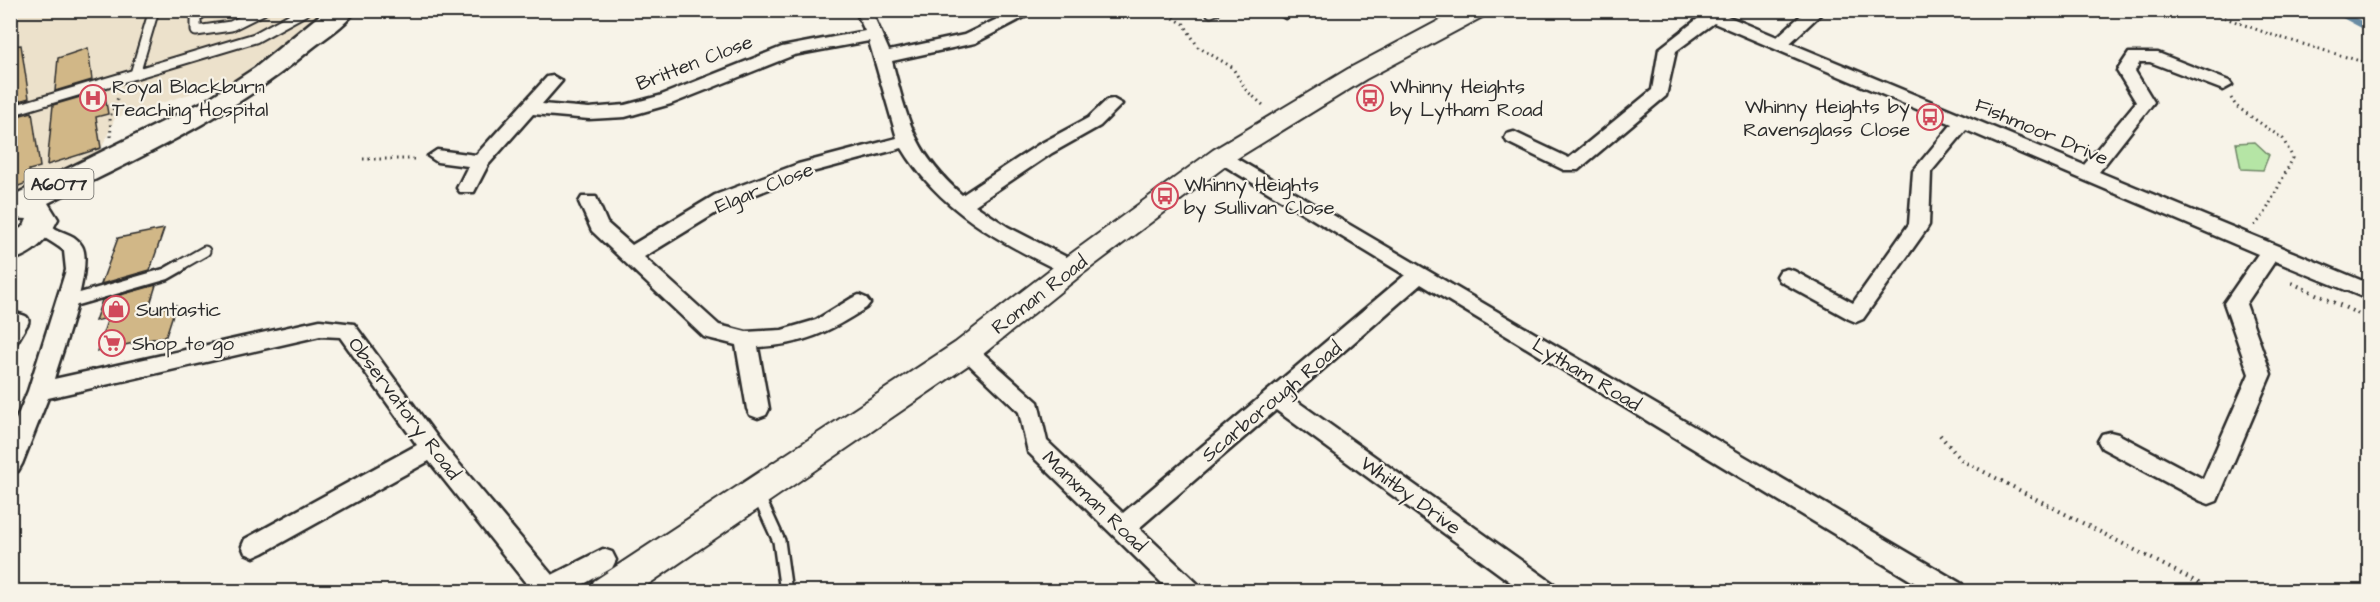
<svg xmlns="http://www.w3.org/2000/svg" width="2380" height="602" font-family="'Architects Daughter',sans-serif">
  <style>
    .built { fill: #ece1cb }
    .green { fill: #b5e5a5; stroke: #708868; stroke-width: 1.5 }
    .lines { fill: none; stroke-linecap: round; stroke-linejoin: round }
    .stream { stroke: #6a8ca4; stroke-width: 6 }
    .building { fill: #d1b787; stroke: #2b2b2b; stroke-width: 1.5 }
    .lane-far1-casing { stroke: #2b2b2b; stroke-width: 13 }
    .lane-casing { stroke: #2b2b2b; stroke-width: 16 }
    .street-casing { stroke: #2b2b2b; stroke-width: 5 }
    .secondary-casing { stroke: #2b2b2b; stroke-width: 4 }
    .highway-casing { stroke: #2b2b2b; stroke-width: 5 }
    .path-far1 { stroke: #2b2b2b; stroke-width: 3; stroke-dasharray: 1.5 4; stroke-linecap: butt }
    .path { stroke: #2b2b2b; stroke-width: 4; stroke-dasharray: 1.5 5; stroke-linecap: butt }
    .lane-far1 { stroke: #f7f3e8; stroke-width: 9 }
    .lane { stroke: #f7f3e8; stroke-width: 11 }
    .street { fill: #f7f3e8; fill-rule: evenodd }
    .secondary { fill: #f7f3e8; fill-rule: evenodd }
    .highway { fill: #f7f3e8; fill-rule: evenodd }
    .labels { text-anchor: middle; stroke-width: 4.5; stroke-linejoin: round; paint-order: stroke }
    .shield { fill: #f7f3e8; stroke: #686764; stroke-width: 1.5 }
    .shield-label { font-size: 18px; font-weight: bold; fill: #2b2b2b }
    .street-label { font-size: 20px; fill: #2b2b2b; stroke: #f7f3e8 }
    .poi-label { font-size: 20px; fill: #2b2b2b; stroke: #f7f3e8; text-anchor: start }
  </style>
  <rect width="100%" height="100%" fill="#f7f3e8"/>
  <filter id="ink" filterUnits="userSpaceOnUse"><feTurbulence type="fractalNoise" baseFrequency=".0167" numOctaves="2"/><feDisplacementMap in="SourceGraphic" scale="12" xChannelSelector="R" yChannelSelector="G"/><feConvolveMatrix kernelMatrix="1 2 1 2 8 2 1 2 1" color-interpolation-filters="sRGB"/></filter>
  <g filter="url(#ink)">
    <path class="built" d="M10 11H323L236 79 115 118 99 154 11 196Z"/>
    <path class="green" d="M2255 142 2269 155 2263 170 2241 169 2236 143Z"/>
    <g class="lines">
      <path class="stream" d="M2334 10 2370 29"/>
    </g>
    <g class="building">
      <path d="M21 45 29 98 10 104V46Z"/>
      <path d="M88 48 92 80 55 91 58 58Z"/>
      <path d="M104 90 108 114 96 117 101 148 47 165 53 105Z"/>
      <path d="M32 112 40 167 29 170 30 182 10 189V118Z"/>
      <path d="M164 229 150 270 101 284 118 238Z"/>
      <path d="M156 285 148 311 176 305 166 336 97 351 108 318 95 321 102 300Z"/>
    </g>
    <g class="lines">
      <defs>
        <g id="lane-far1">
          <path d="M154 10 135 74 255 38 306 10"/>
          <path d="M205 10 196 18V31L231 26 263 10"/>
          <path d="M1211 12 1216 10"/>
          <path d="M10 111 135 74"/>
          <path d="M177 267 205 251"/>
        </g>
        <g id="lane">
          <path d="M68 302 166 274 180 266"/>
          <path d="M10 317 23 321 10 343"/>
          <path d="M758 495 779 541 786 592"/>
        </g>
        <g id="street">
          <path d="M855 10H871L889 51 964 35 1016 10H1038L975 43 892 61C908 122 914 152 962 195L1038 145 1088 118 1107 100 1113 99 1122 104 1100 126 1052 153 975 205 1008 227 1078 263 1081 268 1078 273 1071 275 1064 273C1001 243 939 210 902 148L812 172 729 205 644 257 719 325 746 332 782 330 816 320 852 298 859 295 866 298 870 303 866 308C829 332 803 345 758 347L769 409 766 415 758 418 750 415 747 409 736 345 704 337 592 231 579 202 582 197H596L607 223 632 245 715 195 798 164 897 138 869 41 794 55 671 104 625 117 589 119 533 114 488 165 474 192H460L457 188 468 166 437 162 428 156 437 150 476 155 547 77 553 76 562 81 542 104 589 108 625 105 659 96 782 47 865 31Z"/>
          <path d="M1273 10H1302L1285 18Z"/>
          <path d="M1690 10H1713L1777 37 1807 10H1825L1790 43 2084 165 2136 102 2117 71 2129 53H2158L2229 81 2232 85 2223 90 2150 62H2140L2135 71 2154 102 2099 172 2370 284V300L2275 261 2246 304 2271 374 2217 501 2209 504 2201 501 2102 448 2098 441 2102 434 2110 432 2118 434 2203 479 2249 374 2224 303 2258 254 1966 130 1931 172 1929 225 1926 230 1863 319 1856 322 1849 319 1780 281 1777 276 1780 271 1787 269 1794 271 1853 303 1909 224 1913 171 1952 124 1714 23 1676 51 1666 96 1578 170H1564L1507 142 1505 138 1507 134 1514 132 1569 158 1652 90 1659 49 1700 17Z"/>
          <path d="M1222 150 1962 584 1966 592H1930L1421 284 1291 397 1554 584 1558 592H1524L1276 410 1139 528 1198 584 1202 592H1171L1028 452 1019 412 955 351 958 345 966 343 974 345 1038 402 1047 441 1123 513 1405 275 1215 160 1213 156Z"/>
          <path d="M42 218C50 220 50 225 56 229 66 234 76 235 82 246 94 266 61 354 54 379L320 320 354 324 440 441 552 575 603 549 612 552 616 560 612 568 570 592H533L429 461 263 553 254 557 245 553 242 546 245 539 417 445 340 337 320 336 48 398 22 464 18 471 10 473V434L28 391 66 270 64 251C53 241 41 239 32 225L35 220Z"/>
        </g>
        <path id="secondary" d="M1459 10H1489L1486 15 1366 79 1231 162 1081 275 977 359 637 592H589L594 581 955 343 1061 261 1213 150 1348 69Z"/>
        <path id="highway" d="M326 10H356C345 26 325 38 311 49 229 118 142 156 48 203L58 219C48 240 34 254 10 261V235L24 226 27 219 10 218V197L205 101 255 68Z"/>
      </defs>
      <use href="#lane-far1" class="lane-far1-casing"/>
      <use href="#lane" class="lane-casing"/>
      <use href="#street" class="street-casing"/>
      <use href="#secondary" class="secondary-casing"/>
      <use href="#highway" class="highway-casing"/>
      <g class="path-far1">
        <path d="M1159 10 1184 24 1198 47 1232 67 1246 90 1264 106"/>
        <path d="M2204 10 2269 34 2370 64"/>
        <path d="M2231 98 2236 106 2283 139 2293 158 2264 215 2254 226"/>
        <path d="M111 137 110 117 119 95"/>
        <path d="M363 159H418"/>
      </g>
      <g class="path">
        <path d="M2292 283 2370 319"/>
        <path d="M1940 435 1961 460 2216 592"/>
      </g>
      <use href="#lane-far1" class="lane-far1"/>
      <use href="#lane" class="lane"/>
      <use href="#street" class="street"/>
      <use href="#secondary" class="secondary"/>
      <use href="#highway" class="highway"/>
    </g>
  </g>
  <defs>
    <symbol id="hospital-ring" viewBox="-11 -11 22 22"><circle r="9.5" fill="#f7f3e8" stroke="#d1495b" stroke-width="1.5"/><path d="M-5-5h3v3.5h4V-5h3V5h-3V1.5h-4V5h-3Z" fill="#d1495b"/></symbol>
    <symbol id="bus-ring" viewBox="-11 -11 22 22"><circle r="9.5" fill="#f7f3e8" stroke="#d1495b" stroke-width="1.5"/><path d="M-5-6H5V4H4V6H2V4H-2V6H-4V4H-5ZM-3.5-4V0h7V-4ZM-3.5 1.2v1.5H-2V1.2ZM2 1.2v1.5H3.5V1.2Z" fill="#d1495b"/></symbol>
    <symbol id="shop-ring" viewBox="-11 -11 22 22"><circle r="9.5" fill="#f7f3e8" stroke="#d1495b" stroke-width="1.5"/><path d="M-5-2.5h2.3a2.7 3.5 0 0 1 5.4 0H5L5.5 6h-11ZM-1.5-2.5h3a1.5 2.3 0 0 0-3 0Z" fill="#d1495b"/></symbol>
    <symbol id="supermarket-ring" viewBox="-11 -11 22 22"><circle r="9.5" fill="#f7f3e8" stroke="#d1495b" stroke-width="1.5"/><path d="M-6-5.5h2.5l.6 2H6L4.5 2H-2.5L-4.4-4H-6ZM-1.5 3.2a1.3 1.3 0 1 0 .1 0ZM3 3.2a1.3 1.3 0 1 0 .1 0Z" fill="#d1495b"/></symbol>
  </defs>
  <g fill-rule="evenodd">
    <use href="#hospital-ring" x="78" y="83" width="30" height="30"/>
    <use href="#bus-ring" x="1355" y="83" width="30" height="30"/>
    <use href="#bus-ring" x="1915" y="102" width="30" height="30"/>
    <use href="#bus-ring" x="1150" y="181" width="30" height="30"/>
    <use href="#shop-ring" x="101" y="294" width="30" height="30"/>
    <use href="#supermarket-ring" x="97" y="328" width="30" height="30"/>
  </g>
  <g class="labels">
    <rect class="shield" x="24.5" y="169" width="69" height="30" rx="4.5"/>
    <g class="shield-label">
      <text x="59" y="190">A6077</text>
    </g>
    <g class="street-label">
      <text transform="translate(694 62) rotate(-21)" y="7">Britten Close</text>
      <text transform="translate(2042 131) rotate(23)" y="7">Fishmoor Drive</text>
      <text transform="translate(764 187) rotate(-22)" y="7">Elgar Close</text>
      <text transform="translate(1039 294) rotate(-38)" y="7">Roman Road</text>
      <text transform="translate(1587 374) rotate(31)" y="7">Lytham Road</text>
      <text transform="translate(1271 401) rotate(-40)" y="7">Scarborough Road</text>
      <text transform="translate(405 408) rotate(53)" y="7">Observatory Road</text>
      <text transform="translate(1411 495) rotate(36)" y="7">Whitby Drive</text>
      <text transform="translate(1095 501) rotate(44)" y="7">Manxman Road</text>
    </g>
    <g class="poi-label">
      <text x="112" y="93">Royal Blackburn<tspan x="112" dy="23">Teaching Hospital</tspan></text>
      <text x="1390" y="93">Whinny Heights<tspan x="1390" dy="23">by Lytham Road</tspan></text>
      <text x="1910" y="113" text-anchor="end">Whinny Heights by<tspan x="1910" dy="23">Ravensglass Close</tspan></text>
      <text x="1184" y="191">Whinny Heights<tspan x="1184" dy="23">by Sullivan Close</tspan></text>
      <text x="136" y="316">Suntastic</text>
      <text x="132" y="350">Shop to go</text>
    </g>
  </g>
  <rect width="2380" height="602" fill="none" stroke="#f7f3e8" stroke-width="36"/>
  <rect x="18" y="18" width="2344" height="566" fill="none" stroke="#2b2b2b" stroke-width="2" filter="url(#ink)"/>
</svg>
